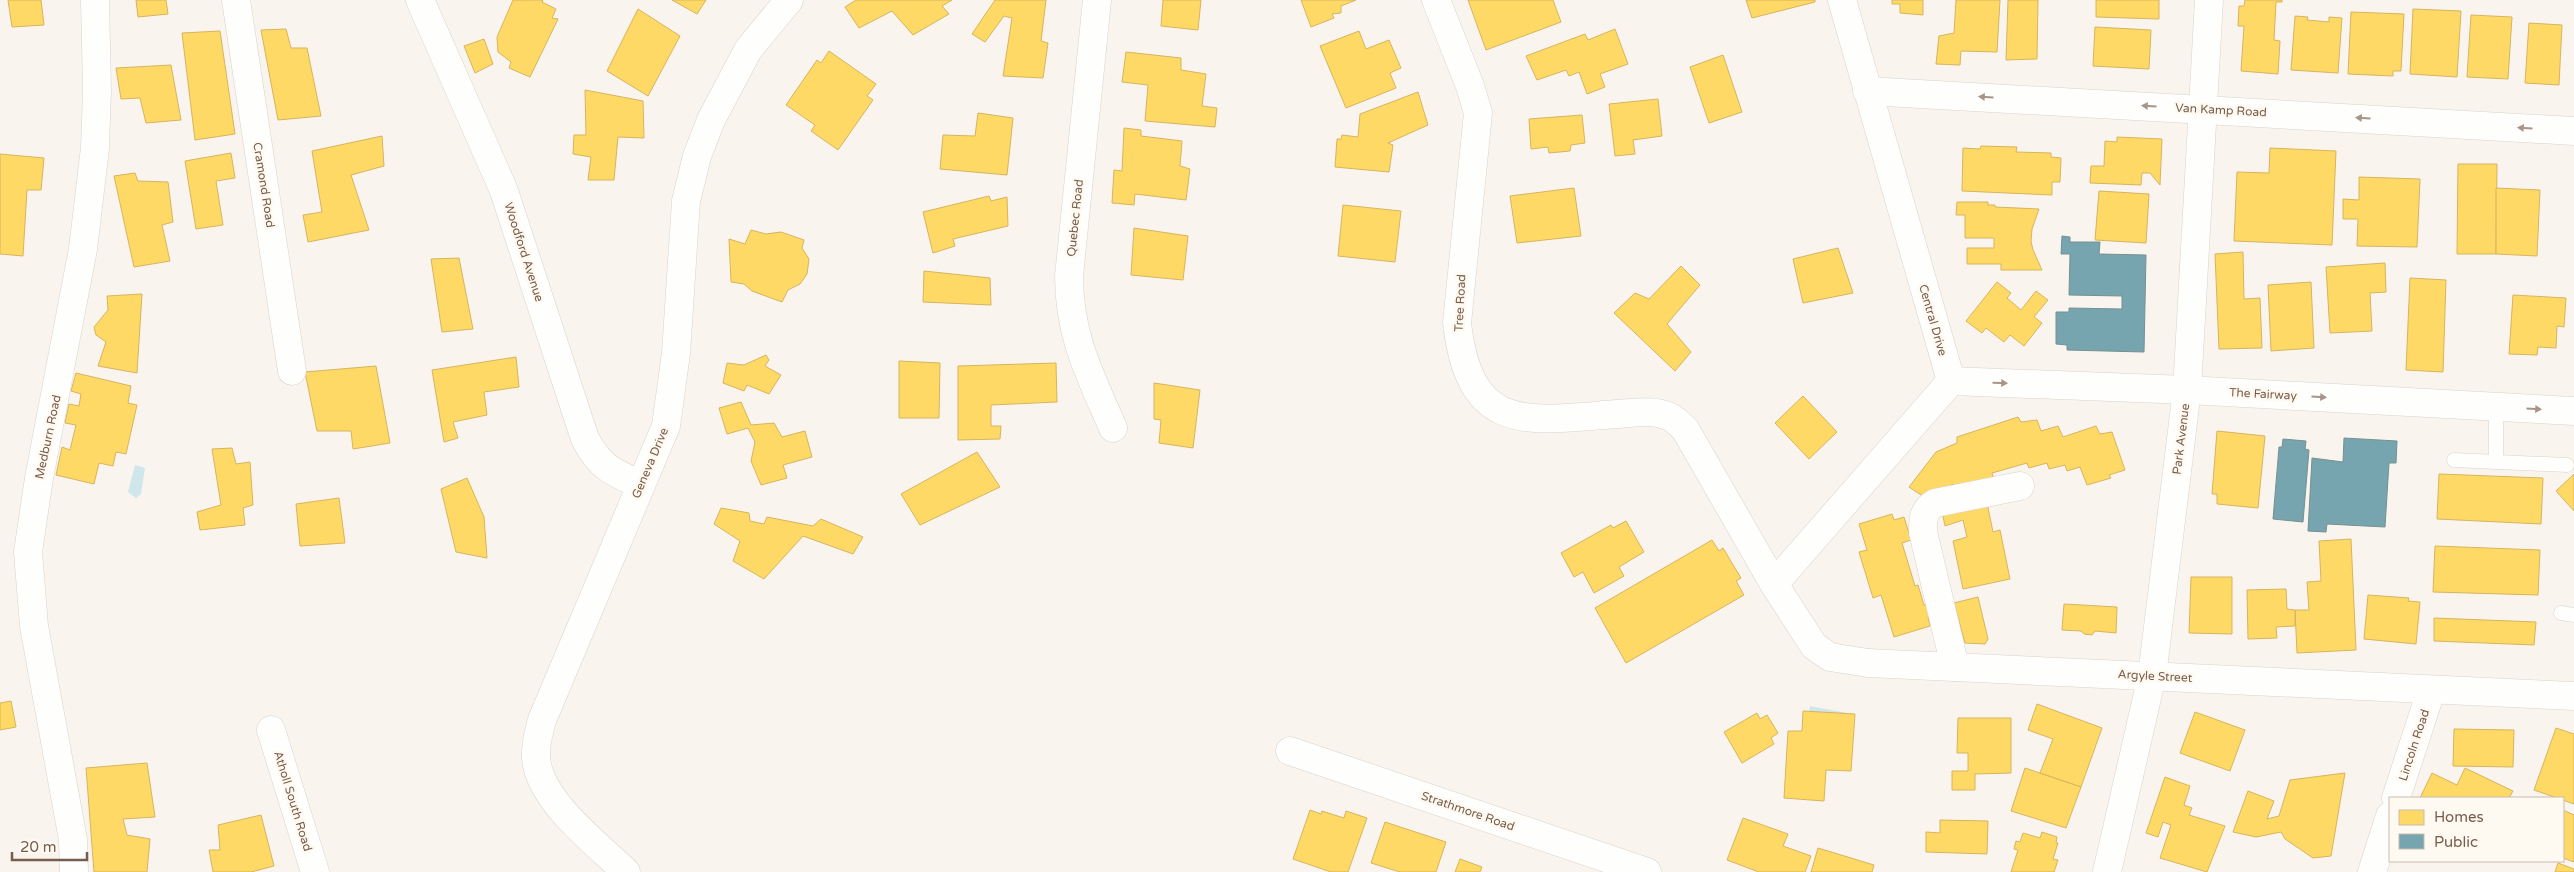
<svg xmlns="http://www.w3.org/2000/svg" width="2574" height="872" font-family="'Varela Round',sans-serif">
  <style>
    .water { fill: #cfe6ea }
    .homes { fill: #ffd966; stroke: #d7b45e }
    .public { fill: #76a5af; stroke: #778f91 }
    .lines { fill: none; stroke-linecap: round; stroke-linejoin: round }
    .lane-casing { stroke: #d8d2cc; stroke-width: 15 }
    .street-casing { stroke: #d8d2cc; stroke-width: 29 }
    .secondary-casing { stroke: #d9d2cc; stroke-width: 29 }
    .lane { stroke: #fefefc; stroke-width: 14 }
    .street { stroke: #fefefc; stroke-width: 28 }
    .secondary { stroke: #fefefc; stroke-width: 28 }
    .oneway { fill: #a8958a }
    .labels { text-anchor: middle; stroke-width: 5; stroke-linejoin: round; paint-order: stroke }
    .street-label { font-size: 12px; fill: #795d4c; stroke: #fffaf1 }
  </style>
  <rect width="100%" height="100%" fill="#f9f5ee"/>
  <g class="water">
    <path d="M135 465 145 468 141 494 136 498 128 492Z"/>
    <path d="M1810 706 1847 713 1846 718 1809 712Z"/>
  </g>
  <g class="homes">
    <path d="M8 0H41L44 25 12 27Z"/>
    <path d="M136 0H166L168 14 138 17Z"/>
    <path d="M513 0H543L542 2 556 9 552 18 558 19 530 77 509 68 511 62 498 52 497 37Z"/>
    <path d="M672 0H706L697 14Z"/>
    <path d="M856 0H952L942 6 949 14 913 35 892 11 859 28 845 7Z"/>
    <path d="M995 0H1046L1041 41 1048 43 1043 78 1003 76 1012 18 1004 16 985 42 972 34Z"/>
    <path d="M1163 0H1201L1198 30 1161 26Z"/>
    <path d="M1301 0H1356L1341 6V13L1332 14 1334 18 1311 27Z"/>
    <path d="M1468 0H1553L1561 22 1486 50Z"/>
    <path d="M1746 0H1815V2L1752 18Z"/>
    <path d="M1892 0H1923V15L1900 13V4H1892Z"/>
    <path d="M1956 0H2000L1997 52 1961 51 1960 65 1936 64 1939 36 1954 33Z"/>
    <path d="M2008 0H2038L2037 59 2006 60Z"/>
    <path d="M2096 0H2159V19L2096 17Z"/>
    <path d="M2245 0H2282V2H2276L2274 40 2280 41 2278 74 2241 71 2244 26H2238L2239 6H2244Z"/>
    <path d="M638 9 680 36 648 96 607 71Z"/>
    <path d="M2413 9 2461 11 2457 77 2410 74Z"/>
    <path d="M2351 12 2404 14 2401 71H2393V76L2348 74Z"/>
    <path d="M2471 15 2512 17 2508 79 2467 77Z"/>
    <path d="M2295 16 2308 17 2307 20 2329 22V17L2342 18 2338 73 2291 70Z"/>
    <path d="M2529 23 2562 25 2559 85 2525 83Z"/>
    <path d="M2095 27 2151 30 2149 69 2093 66Z"/>
    <path d="M286 29 291 48H307L321 116 278 120 261 30Z"/>
    <path d="M1615 29 1628 64 1600 74 1605 87 1587 94 1579 72 1569 76 1566 70 1537 80 1526 56 1585 34 1588 40Z"/>
    <path d="M220 31 235 134 195 140 182 33Z"/>
    <path d="M1359 31 1366 49 1389 40 1401 68 1390 73 1396 88 1346 108 1320 46Z"/>
    <path d="M484 39 493 64 475 73 464 46Z"/>
    <path d="M829 51 876 84 867 96 873 100 838 150 811 131 815 125 786 105 817 60 821 63Z"/>
    <path d="M1126 52 1181 58V70L1206 74 1202 106 1217 108 1215 127 1145 121 1148 85 1122 82Z"/>
    <path d="M1723 55 1742 112 1709 123 1690 67Z"/>
    <path d="M171 65 181 120 146 123 140 98 121 99 116 68Z"/>
    <path d="M585 90 643 101 644 138 618 137 614 180H588L591 157 573 154 574 135H586Z"/>
    <path d="M1418 92 1428 125 1388 143 1393 145 1389 172 1335 167 1337 139H1341L1342 135 1358 137 1360 114Z"/>
    <path d="M1658 99 1662 136 1633 140 1635 154 1615 156 1609 104Z"/>
    <path d="M978 113 1013 118 1007 175 940 169 943 135 975 136Z"/>
    <path d="M1582 115 1585 143 1571 145 1570 151 1549 153 1548 147 1531 149 1529 119Z"/>
    <path d="M1124 128 1141 130V136L1182 141 1180 166 1190 169 1186 200 1135 194 1134 205 1112 203 1114 170 1122 171Z"/>
    <path d="M382 136 384 166 351 175 369 230 308 242 303 215 322 212 312 151Z"/>
    <path d="M2117 137 2162 139 2160 185 2150 173H2142L2141 185 2090 183 2091 166H2104L2105 141 2117 142Z"/>
    <path d="M1981 146 2017 147 2016 152 2051 153V157L2061 158 2060 182H2052V195L1962 191 1963 148 1980 149Z"/>
    <path d="M2270 148 2336 151 2332 245 2234 241 2237 172 2269 173Z"/>
    <path d="M231 153 235 178 216 181 223 225 196 229 185 161Z"/>
    <path d="M0 154 44 158 41 190H27L23 256 0 254Z"/>
    <path d="M2458 164H2497L2496 254H2457Z"/>
    <path d="M135 173 138 181 168 182 173 222 162 225 170 261 134 267 114 176Z"/>
    <path d="M2359 177 2420 179 2417 247 2357 246 2358 219H2343V199L2359 200Z"/>
    <path d="M1574 188 1581 236 1517 243 1510 196Z"/>
    <path d="M2496 188 2540 190 2537 256 2496 254Z"/>
    <path d="M2099 191 2149 194 2146 243 2095 240Z"/>
    <path d="M989 196 991 201 1007 197 1008 226 953 239 955 246 933 253 923 212Z"/>
    <path d="M1957 202H1988V205H1995V207L2039 209 2032 229 2031 241 2033 250 2042 270H2001V264H1967V248H1994V238H1965V215H1956Z"/>
    <path d="M1343 205 1401 211 1395 262 1338 256Z"/>
    <path d="M1134 228 1188 236 1183 280 1131 275Z"/>
    <path d="M751 230 766 234 781 232 804 240 802 248 809 259 807 274 800 284 788 290 782 302 752 291 744 284 731 282 729 239 745 244Z"/>
    <path d="M1838 248 1853 293 1803 303 1793 259Z"/>
    <path d="M2243 252 2244 299 2260 298 2262 348 2219 349 2215 254Z"/>
    <path d="M459 258 473 329 442 332 431 259Z"/>
    <path d="M2385 263 2386 292 2370 293 2372 331 2330 333 2326 267Z"/>
    <path d="M1681 266 1700 285 1667 324 1691 352 1675 371 1614 313 1635 293 1649 299Z"/>
    <path d="M924 271 990 278 991 305 923 302Z"/>
    <path d="M2410 278 2446 280 2443 372 2406 370Z"/>
    <path d="M1997 282 2011 293 2007 298 2021 310 2036 291 2048 300 2034 317 2042 323 2024 346 2010 335 2004 342 1986 328 1982 333 1966 321Z"/>
    <path d="M2311 282 2314 348 2271 351 2268 285Z"/>
    <path d="M142 294 137 373 98 366 106 342 96 335 94 327 108 310 107 296Z"/>
    <path d="M2513 295 2566 298 2564 327 2557 326 2556 348 2538 347 2537 355 2509 354Z"/>
    <path d="M766 355 769 360 765 366 781 375 769 394 747 385 744 391 723 383 727 363 744 365Z"/>
    <path d="M516 357 519 387 484 392 487 415 453 422 458 438 444 442 432 370Z"/>
    <path d="M899 361 940 363 939 418H899Z"/>
    <path d="M1056 363 1057 402 991 405V426H1001L1000 439 958 440V366Z"/>
    <path d="M376 366 390 443 353 449 351 431H317L305 372Z"/>
    <path d="M76 373 131 386 128 403 137 405 126 454 116 452 113 466 99 463 94 484 56 475 62 447 70 450 76 425 65 423 69 404 79 406 81 394 71 391Z"/>
    <path d="M1154 383 1200 390 1193 448 1159 443 1161 420 1154 419Z"/>
    <path d="M1803 396 1837 432 1809 459 1775 423Z"/>
    <path d="M741 402 751 425 774 423 782 437 805 431 812 457 783 465 787 478 761 485 751 461 755 442 748 428 727 434 719 408Z"/>
    <path d="M2018 417 2021 422 2037 420 2041 431 2058 426 2063 437 2096 426 2100 434 2112 432 2125 470 2109 475 2111 478 2087 485 2080 467 2067 471 2065 465 2049 469 2047 463 2029 468 2027 463 1992 473 1995 483 1956 493 1953 484 1930 501 1909 487 1936 452 1957 443V437Z"/>
    <path d="M2217 431 2265 436 2258 508 2217 504V494H2212Z"/>
    <path d="M232 448 236 464 250 462 253 505 243 508 245 525 200 530 197 512 221 505 212 449Z"/>
    <path d="M977 452 1000 487 920 525 901 494Z"/>
    <path d="M2439 474 2543 478 2541 524 2437 519Z"/>
    <path d="M2574 474V511L2556 491Z"/>
    <path d="M467 478 484 517 487 558 456 552 441 489Z"/>
    <path d="M339 498 345 543 300 546 296 504Z"/>
    <path d="M1986 498 1993 532 2000 530 2010 579 1963 589 1953 541 1967 537 1963 520 1945 526 1941 507Z"/>
    <path d="M721 508 749 513 750 521 764 524 767 517 813 526 821 519 863 537 853 554 803 536 764 579 733 561 740 541 714 524Z"/>
    <path d="M1892 514 1894 520 1904 517 1911 540 1902 543 1915 586 1918 585 1924 605 1929 604 1933 616 1928 617 1930 626 1894 637 1881 595 1873 598 1859 552 1867 550 1859 524Z"/>
    <path d="M1626 521 1644 552 1619 567 1624 576 1594 593 1583 572 1574 577 1561 553 1611 525 1613 528Z"/>
    <path d="M2351 539 2356 650 2297 653 2295 610H2309L2307 582 2321 581 2319 541Z"/>
    <path d="M1712 540 1719 551 1723 548 1741 578 1736 581 1744 595 1626 663 1595 608Z"/>
    <path d="M2435 546 2540 550 2538 595 2433 592Z"/>
    <path d="M2191 577H2232V634L2189 633Z"/>
    <path d="M2286 589 2287 609 2295 610V626L2276 627 2277 638 2248 639 2247 590Z"/>
    <path d="M2368 595 2409 598 2408 601 2420 602 2416 644 2364 639Z"/>
    <path d="M1978 597 1988 639 1985 644 1965 643 1954 603Z"/>
    <path d="M2064 604 2117 607 2116 633 2095 631 2092 635 2084 634 2081 631 2062 630Z"/>
    <path d="M2434 618 2536 622 2534 645 2434 641Z"/>
    <path d="M11 701 16 727 0 730V703Z"/>
    <path d="M2037 704 2102 728 2081 787 2040 773 2053 739 2028 730Z"/>
    <path d="M1803 711 1855 714 1851 771 1826 770 1824 801 1784 798 1788 731H1802Z"/>
    <path d="M2195 712 2245 730 2230 771 2180 753Z"/>
    <path d="M1757 713 1760 719 1767 715 1778 733 1771 738 1774 744 1742 763 1724 732Z"/>
    <path d="M1958 718H2011V773L1975 774V790H1952V771H1968V753H1957Z"/>
    <path d="M2556 728 2574 734V804L2534 790Z"/>
    <path d="M2454 729 2514 730 2513 767 2453 766Z"/>
    <path d="M147 763 155 817 123 819 127 835 150 839 147 872H94L86 768Z"/>
    <path d="M2025 768 2081 787 2066 828 2011 811Z"/>
    <path d="M2465 768 2513 791 2509 798H2420L2432 773 2457 785Z"/>
    <path d="M2345 773 2331 856 2313 858 2285 839 2281 832 2256 837 2233 832 2248 791 2274 801 2267 819 2279 816 2290 780Z"/>
    <path d="M2165 777 2190 786 2184 805 2192 808 2189 815 2225 826 2207 872 2160 858 2171 825 2163 822 2158 837 2146 833Z"/>
    <path d="M1310 810 1321 814 1322 811 1344 818 1346 811 1367 818 1348 872H1331L1293 859Z"/>
    <path d="M2563 810 2574 815V862L2563 858Z"/>
    <path d="M261 815 274 866 251 872H213L209 850H220L218 825Z"/>
    <path d="M1743 818 1788 834 1783 846 1811 856 1805 872H1759L1727 860Z"/>
    <path d="M1940 820 1988 821 1987 854 1926 852V832L1940 833Z"/>
    <path d="M1385 822 1446 842 1436 872H1400L1371 863Z"/>
    <path d="M2042 832 2057 837 2056 843H2058L2053 859 2058 860 2054 872H2011L2018 850 2014 849 2016 841 2020 842 2023 833 2040 838Z"/>
    <path d="M1818 848 1874 865 1872 872H1811Z"/>
    <path d="M1460 859 1482 867 1480 872H1455Z"/>
    <path d="M2558 863 2574 869V872H2555Z"/>
  </g>
  <g class="public">
    <path d="M2062 236 2070 237V242H2100L2099 254 2146 255 2144 352 2067 350V345L2056 344V312H2069V308L2122 309V296L2069 295 2070 254H2061Z"/>
    <path d="M2344 438 2397 441 2396 463H2389L2385 527 2327 524 2326 532 2308 531 2312 458 2343 462Z"/>
    <path d="M2283 439 2306 441 2305 449 2309 450 2303 522 2273 519 2279 447H2282Z"/>
  </g>
  <g class="lines">
    <defs>
      <g id="lane">
        <path d="M2454 460 2567 465"/>
        <path d="M2496 462V407"/>
        <path d="M2561 613 2574 615"/>
      </g>
      <g id="street">
        <path d="M236 0 292 371"/>
        <path d="M420 0 504 191 585 439C602 469 611 471 641 485"/>
        <path d="M1097 0 1069 276C1069 336 1090 375 1113 428"/>
        <path d="M1436 0 1470 86 1478 113 1457 323C1470 435 1527 421 1617 414 1633 413 1655 409 1670 417 1675 419 1680 425 1685 429L1774 584 1814 646 1830 657 1868 663 2574 696"/>
        <path d="M1842 0 1951 381"/>
        <path d="M1867 91 2574 131"/>
        <path d="M1951 381 2187 390 2574 411"/>
        <path d="M1774 584 1951 381"/>
        <path d="M1955 667 1923 532C1923 519 1923 510 1935 503L2020 486"/>
        <path d="M271 730 315 872"/>
        <path d="M1290 751 1647 872"/>
        <path d="M2396 798 2431 691"/>
        <path d="M74 872 73 840 34 626 28 552 39 478 83 249 95 148 97 90 95 0"/>
        <path d="M2107 872 2152 676 2187 390 2209 0"/>
        <path d="M2372 872 2390 816"/>
      </g>
      <path id="secondary" d="M626 872C598 845 549 808 538 769 533 752 538 736 542 720L666 426 676 353 686 201 697 156 711 120 748 50 789 0"/>
    </defs>
    <use href="#lane" class="lane-casing"/>
    <use href="#street" class="street-casing"/>
    <use href="#secondary" class="secondary-casing"/>
    <use href="#lane" class="lane"/>
    <use href="#street" class="street"/>
    <use href="#secondary" class="secondary"/>
  </g>
  <defs><path id="oneway-solid" d="M-6-.8H1V-3.2L6.5 0L1 3.2V.8H-6Z" transform="scale(1.25)"/></defs>
  <g class="oneway">
    <use href="#oneway-solid" transform="translate(1986 97) rotate(-177)"/>
    <use href="#oneway-solid" transform="translate(2149 106) rotate(-177)"/>
    <use href="#oneway-solid" transform="translate(2363 118) rotate(-176)"/>
    <use href="#oneway-solid" transform="translate(2525 128) rotate(-176)"/>
    <use href="#oneway-solid" transform="translate(2000 383) rotate(2)"/>
    <use href="#oneway-solid" transform="translate(2319 397) rotate(3)"/>
    <use href="#oneway-solid" transform="translate(2534 409) rotate(3)"/>
  </g>
  <g class="labels">
    <g class="street-label">
      <text transform="translate(2221 110) rotate(3)" y="4">Van Kamp Road</text>
      <text transform="translate(264 185) rotate(81)" y="4">Cramond Road</text>
      <text transform="translate(1075 218) rotate(-84)" y="4">Quebec Road</text>
      <text transform="translate(524 252) rotate(72)" y="4">Woodford Avenue</text>
      <text transform="translate(1460 303) rotate(-87)" y="4">Tree Road</text>
      <text transform="translate(1933 320) rotate(74)" y="4">Central Drive</text>
      <text transform="translate(2263 394) rotate(3)" y="4">The Fairway</text>
      <text transform="translate(48 437) rotate(-78)" y="4">Medburn Road</text>
      <text transform="translate(2181 439) rotate(-83)" y="4">Park Avenue</text>
      <text transform="translate(650 463) rotate(-67)" y="4">Geneva Drive</text>
      <text transform="translate(2155 676) rotate(3)" y="4">Argyle Street</text>
      <text transform="translate(2414 745) rotate(-72)" y="4">Lincoln Road</text>
      <text transform="translate(293 801) rotate(73)" y="4">Atholl South Road</text>
      <text transform="translate(1468 811) rotate(19)" y="4">Strathmore Road</text>
    </g>
  </g>
  <rect x="2389" y="797" width="175" height="65" fill="#fffaf1" stroke="#c9bbaf"/>
  <rect x="2399" y="810" width="25" height="15" fill="#ffd966" stroke="#c9bbaf"/>
  <text x="2434" y="822" font-size="15" fill="#795d4c">Homes</text>
  <rect x="2399" y="834" width="25" height="15" fill="#76a5af" stroke="#c9bbaf"/>
  <text x="2434" y="847" font-size="15" fill="#795d4c">Public</text>
  <path d="M12 852v8h75v-8" fill="none" stroke="#795d4c" stroke-width="2.5"/>
  <text x="20" y="852" font-size="15" fill="#795d4c" stroke="#fffaf1" stroke-width="4" paint-order="stroke">20 m</text>
</svg>
